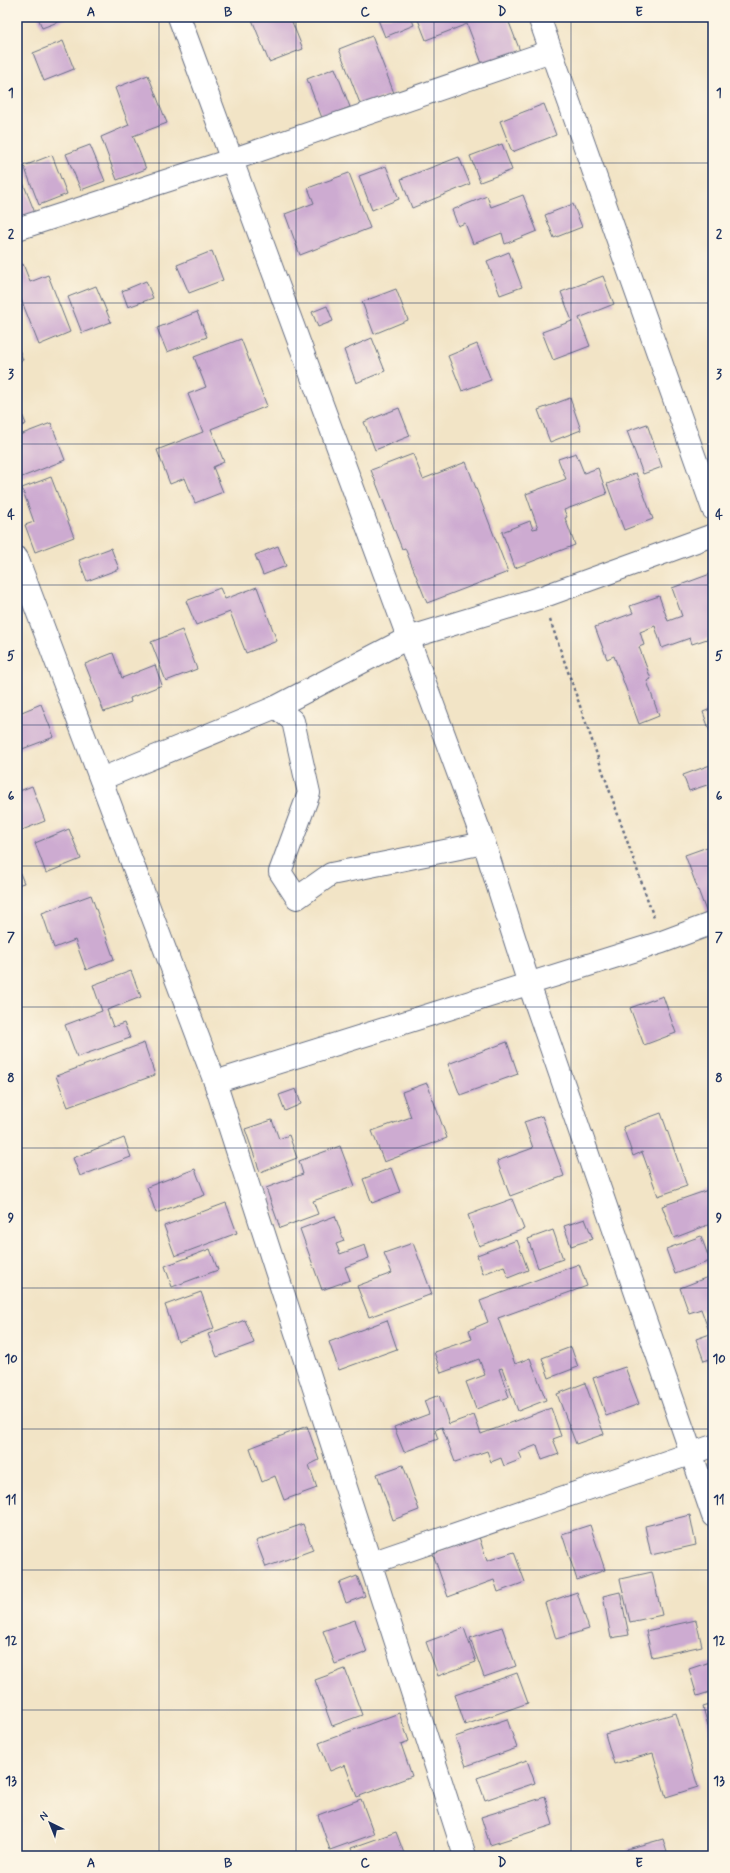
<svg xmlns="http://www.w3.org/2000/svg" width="730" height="1873" font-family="Mynerve,sans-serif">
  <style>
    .building { fill: #cdabd1 }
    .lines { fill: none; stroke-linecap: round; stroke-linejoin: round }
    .minor-casing { stroke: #666e82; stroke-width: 24 }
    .path { stroke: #666e82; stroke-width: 2.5; stroke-dasharray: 3 3; stroke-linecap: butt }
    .minor { stroke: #fff; stroke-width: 22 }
    .grid { fill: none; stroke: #1b2f5e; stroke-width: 1; stroke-opacity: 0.55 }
    .neatline { fill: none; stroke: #1b2f5e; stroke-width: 1.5 }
    .grid-label { font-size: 13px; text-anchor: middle; font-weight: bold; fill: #1b2f5e }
  </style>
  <rect width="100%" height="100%" fill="#fcf5e5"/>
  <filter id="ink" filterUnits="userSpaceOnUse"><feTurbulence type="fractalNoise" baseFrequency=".025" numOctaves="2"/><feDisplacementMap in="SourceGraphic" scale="8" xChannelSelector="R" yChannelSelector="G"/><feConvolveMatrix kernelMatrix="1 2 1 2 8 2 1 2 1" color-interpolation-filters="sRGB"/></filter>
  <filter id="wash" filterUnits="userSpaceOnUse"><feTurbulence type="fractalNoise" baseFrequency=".012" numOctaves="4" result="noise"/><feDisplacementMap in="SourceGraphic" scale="16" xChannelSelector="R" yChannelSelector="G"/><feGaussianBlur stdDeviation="0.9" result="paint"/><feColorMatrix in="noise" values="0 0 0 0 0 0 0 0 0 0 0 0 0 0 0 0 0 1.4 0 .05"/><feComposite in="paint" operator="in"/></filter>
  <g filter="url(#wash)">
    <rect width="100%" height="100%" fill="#f2e4c6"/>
    <g id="blocks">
      <g class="building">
        <path d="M38 17H71L42 28Z"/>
        <path d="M251 17H290L303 49 269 62Z"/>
        <path d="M377 17H411L414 25 385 37Z"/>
        <path d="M417 17H507L520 51 483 66 467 24 426 40Z"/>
        <path d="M372 36 394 93 361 106 339 49Z"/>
        <path d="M63 41 74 69 44 81 33 53Z"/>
        <path d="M335 68 350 107 322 118 307 79Z"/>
        <path d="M148 75 167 123 133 136 146 169 117 180 101 137 129 125 115 88Z"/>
        <path d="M544 104 556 135 512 152 500 121Z"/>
        <path d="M502 144 512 170 480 182 470 156Z"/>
        <path d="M90 145 105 181 81 190 66 154Z"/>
        <path d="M52 155 67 194 39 205 24 166Z"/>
        <path d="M459 157 470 184 412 208 401 179Z"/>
        <path d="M386 166 399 199 372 210 359 176Z"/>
        <path d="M349 173 370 228 300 255 285 214 314 203 308 188Z"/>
        <path d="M20 175 37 218 17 226V176Z"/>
        <path d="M523 195 537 231 505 244 502 233 473 244 465 223 458 226 452 210 487 196 491 207Z"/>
        <path d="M573 204 582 227 554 238 545 215Z"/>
        <path d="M212 251 223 280 189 293 177 265Z"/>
        <path d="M509 252 522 287 500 295 487 261Z"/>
        <path d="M23 264 30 282 48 275 70 332 39 345 17 289V267Z"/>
        <path d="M603 276 614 304 579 318 590 346 553 360 542 332 572 321 561 292Z"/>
        <path d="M146 281 153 298 128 307 122 291Z"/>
        <path d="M96 286 111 322 82 333 68 297Z"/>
        <path d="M396 289 408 320 374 334 362 302Z"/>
        <path d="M327 306 333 321 318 327 312 312Z"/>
        <path d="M197 312 207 337 167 352 157 328Z"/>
        <path d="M17 318 20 326 17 327Z"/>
        <path d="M372 338 385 371 356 383 344 350Z"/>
        <path d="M241 339 267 406 211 429 224 462 213 467 223 492 195 503 185 478 170 484 157 450 203 432 188 394 206 387 194 357Z"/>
        <path d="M17 344 23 360 17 363Z"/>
        <path d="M477 344 491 380 462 391 448 356Z"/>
        <path d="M570 398 581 430 550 442 538 410Z"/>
        <path d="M17 402 26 424 17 428Z"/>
        <path d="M399 408 410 436 375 450 364 422Z"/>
        <path d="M51 423 65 460 17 479V436Z"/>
        <path d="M647 424 662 467 643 474 627 431Z"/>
        <path d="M576 453 584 473 598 468 607 494 564 510 567 517 565 518 575 545 515 568 502 532 530 521 533 529 538 528 526 494 566 479 558 459Z"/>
        <path d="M413 454 423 479 466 462 508 572 427 603 405 548 402 549 371 470Z"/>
        <path d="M636 473 653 519 624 530 607 484Z"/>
        <path d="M51 477 74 537 35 552 25 525 34 522 22 488Z"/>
        <path d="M278 546 286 566 263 575 255 555Z"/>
        <path d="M111 548 119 569 87 581 79 560Z"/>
        <path d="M713 573V637L692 644 690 638 662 648 655 626 640 632 644 645 639 647 651 679 647 681 659 716 639 724 614 656 607 659 595 627 633 613 630 606 659 596 668 621 682 616 672 588Z"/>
        <path d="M257 587 277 641 246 653 230 612 196 625 186 601 220 588 225 599Z"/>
        <path d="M182 630 197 669 166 681 151 642Z"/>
        <path d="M113 653 122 678 155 665 162 685 130 698 131 702 104 712 85 664Z"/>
        <path d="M41 704 54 737 17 751V714Z"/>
        <path d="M713 708V740L703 712Z"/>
        <path d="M713 764V802L707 785 689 791 683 775Z"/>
        <path d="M32 786 45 821 17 832V792Z"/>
        <path d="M69 829 81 859 46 873 35 843Z"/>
        <path d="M713 845V917L709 919 685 855Z"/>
        <path d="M17 866 24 883 17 885Z"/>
        <path d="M91 895 114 959 86 970 75 940 54 948 42 913Z"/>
        <path d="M131 971 141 997 107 1010 113 1027 124 1023 130 1038 77 1057 65 1025 102 1011 93 985Z"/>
        <path d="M663 996 676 1033 644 1045 630 1008Z"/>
        <path d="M507 1042 518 1074 460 1095 448 1064Z"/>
        <path d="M144 1043 155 1075 68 1107 56 1076Z"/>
        <path d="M427 1083 447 1138 384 1162 372 1131 411 1117 402 1092Z"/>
        <path d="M296 1089 301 1104 285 1111 279 1095Z"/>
        <path d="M661 1113 687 1186 658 1196 642 1152 633 1156 623 1127Z"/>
        <path d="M542 1116 564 1176 510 1196 497 1161 533 1148 524 1122Z"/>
        <path d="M272 1120 279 1139 289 1135 297 1158 260 1172 245 1129Z"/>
        <path d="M124 1138 131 1157 80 1176 73 1158Z"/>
        <path d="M340 1146 355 1186 313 1201 318 1214 280 1228 266 1188 303 1174 299 1161Z"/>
        <path d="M391 1168 400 1192 372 1203 363 1179Z"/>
        <path d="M195 1169 205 1195 156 1213 147 1187Z"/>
        <path d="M708 1190 713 1205V1223L674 1238 662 1206Z"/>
        <path d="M512 1199 524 1229 479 1246 468 1215Z"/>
        <path d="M226 1203 237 1233 175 1256 164 1226Z"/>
        <path d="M335 1216 344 1241 336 1244 340 1254 365 1245 369 1258 345 1267 350 1280 322 1290 300 1229Z"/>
        <path d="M585 1219 593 1239 571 1246 564 1226Z"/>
        <path d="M553 1230 563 1259 538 1268 528 1239Z"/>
        <path d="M701 1236 710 1261 675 1274 666 1249Z"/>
        <path d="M517 1240 528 1270 508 1278 504 1266 483 1274 477 1255Z"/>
        <path d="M413 1243 432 1294 369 1317 357 1286 392 1273 384 1253Z"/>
        <path d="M210 1249 218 1270 172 1287 165 1266Z"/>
        <path d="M579 1264 587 1286 498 1318 515 1364 530 1358 546 1400 518 1411 502 1368 499 1369 509 1397 476 1409 466 1382 485 1375 479 1359 441 1373 434 1352 472 1339 469 1330 488 1322 480 1301Z"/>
        <path d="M713 1275V1358L704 1361 696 1339 710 1334 701 1309 689 1313 680 1288Z"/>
        <path d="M201 1292 214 1328 178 1342 165 1305Z"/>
        <path d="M245 1320 254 1343 217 1357 208 1334Z"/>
        <path d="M387 1320 397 1349 339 1370 329 1342Z"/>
        <path d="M571 1347 578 1367 549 1378 542 1358Z"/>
        <path d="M625 1367 639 1404 606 1416 593 1378Z"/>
        <path d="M585 1383 604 1434 576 1444 557 1394Z"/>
        <path d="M439 1395 449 1424 474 1415 481 1434 551 1408 561 1436 553 1439 559 1454 542 1460 537 1445 519 1452 522 1459 504 1466 501 1458 491 1462 487 1451 455 1462 442 1427 435 1430 438 1439 404 1452 394 1427 429 1414 424 1401Z"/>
        <path d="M307 1426 319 1460 309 1465 317 1488 284 1500 275 1476 262 1482 250 1448Z"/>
        <path d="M403 1465 419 1510 393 1520 377 1474Z"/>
        <path d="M690 1515 696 1545 651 1555 645 1526Z"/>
        <path d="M303 1524 313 1550 266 1567 256 1541Z"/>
        <path d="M590 1525 605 1570 577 1580 562 1534Z"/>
        <path d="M479 1537 487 1561 514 1552 525 1582 498 1592 494 1580 448 1597 433 1554Z"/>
        <path d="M652 1572 662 1615 630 1622 620 1579Z"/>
        <path d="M357 1576 365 1596 346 1603 339 1583Z"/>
        <path d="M577 1592 589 1629 556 1639 545 1603Z"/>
        <path d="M620 1592 629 1635 611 1638 603 1596Z"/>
        <path d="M355 1620 367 1652 335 1664 323 1631Z"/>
        <path d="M696 1620 702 1646 652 1657 646 1631Z"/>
        <path d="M502 1627 516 1666 484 1677 470 1638Z"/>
        <path d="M464 1628 476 1662 438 1676 426 1642Z"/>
        <path d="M713 1661V1691L697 1696 689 1669Z"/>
        <path d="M345 1669 362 1715 332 1726 315 1680Z"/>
        <path d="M517 1673 528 1703 465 1725 455 1695Z"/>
        <path d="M713 1704V1736L711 1737 703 1707Z"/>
        <path d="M399 1713 409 1741 401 1744 412 1776 357 1797 345 1765 330 1771 319 1743Z"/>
        <path d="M676 1713 698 1787 666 1797 653 1753 614 1764 605 1734Z"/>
        <path d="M507 1719 517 1748 466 1766 455 1737Z"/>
        <path d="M527 1760 535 1783 485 1800 477 1778Z"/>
        <path d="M545 1797 553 1825 490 1845 481 1817Z"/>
        <path d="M361 1799 374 1834 330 1850 318 1815Z"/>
        <path d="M396 1832 405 1856H354L351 1848Z"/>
        <path d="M663 1839 668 1856H629L627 1849Z"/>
      </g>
    </g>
  </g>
  <g filter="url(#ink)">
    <use href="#blocks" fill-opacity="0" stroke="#666e82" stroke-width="1"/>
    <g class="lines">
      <defs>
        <g id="minor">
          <path d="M179 17 484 843 529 984 713 1516"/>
          <path d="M539 17 713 509"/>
          <path d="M17 229 231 160 551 51"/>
          <path d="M17 558 215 1082 465 1856"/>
          <path d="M276 707 293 721 309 793 280 872 297 898 331 874 484 843"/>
          <path d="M101 779 276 707 408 638 542 597 713 535"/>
          <path d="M215 1082 662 942 713 923"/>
          <path d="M371 1563 713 1446"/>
        </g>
      </defs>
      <use href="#minor" class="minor-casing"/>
      <path class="path" d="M550 620 654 918"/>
      <use href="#minor" class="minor"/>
    </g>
  </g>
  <path class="grid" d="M159 17V1856M296 17V1856M434 17V1856M571 17V1856M17 163H713M17 303H713M17 444H713M17 585H713M17 725H713M17 866H713M17 1007H713M17 1148H713M17 1288H713M17 1429H713M17 1570H713M17 1710H713"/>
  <rect width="730" height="1873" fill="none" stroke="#fcf5e5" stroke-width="44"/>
  <g transform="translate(50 1823) rotate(317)" stroke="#fcf5e5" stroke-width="3" paint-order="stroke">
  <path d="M0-3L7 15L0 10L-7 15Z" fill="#1b2f5e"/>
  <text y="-6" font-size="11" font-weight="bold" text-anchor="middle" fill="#1b2f5e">N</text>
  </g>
  <rect x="22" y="22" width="686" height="1829" class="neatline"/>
  <g class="grid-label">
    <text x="91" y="16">A</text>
    <text x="228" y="16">B</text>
    <text x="365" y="16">C</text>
    <text x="502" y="16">D</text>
    <text x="639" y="16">E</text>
    <text x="11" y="97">1</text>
    <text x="719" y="97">1</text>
    <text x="11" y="238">2</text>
    <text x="719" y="238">2</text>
    <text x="11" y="378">3</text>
    <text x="719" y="378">3</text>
    <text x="11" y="519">4</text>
    <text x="719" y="519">4</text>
    <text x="11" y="660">5</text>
    <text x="719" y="660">5</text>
    <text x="11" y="800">6</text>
    <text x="719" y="800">6</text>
    <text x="11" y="941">7</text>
    <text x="719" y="941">7</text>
    <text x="11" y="1082">8</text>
    <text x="719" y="1082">8</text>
    <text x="11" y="1222">9</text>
    <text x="719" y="1222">9</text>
    <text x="11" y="1363">10</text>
    <text x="719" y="1363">10</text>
    <text x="11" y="1504">11</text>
    <text x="719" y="1504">11</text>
    <text x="11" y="1645">12</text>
    <text x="719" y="1645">12</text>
    <text x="11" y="1785">13</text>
    <text x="719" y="1785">13</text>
    <text x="91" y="1867">A</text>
    <text x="228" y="1867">B</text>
    <text x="365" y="1867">C</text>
    <text x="502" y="1867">D</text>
    <text x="639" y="1867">E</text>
  </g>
</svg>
